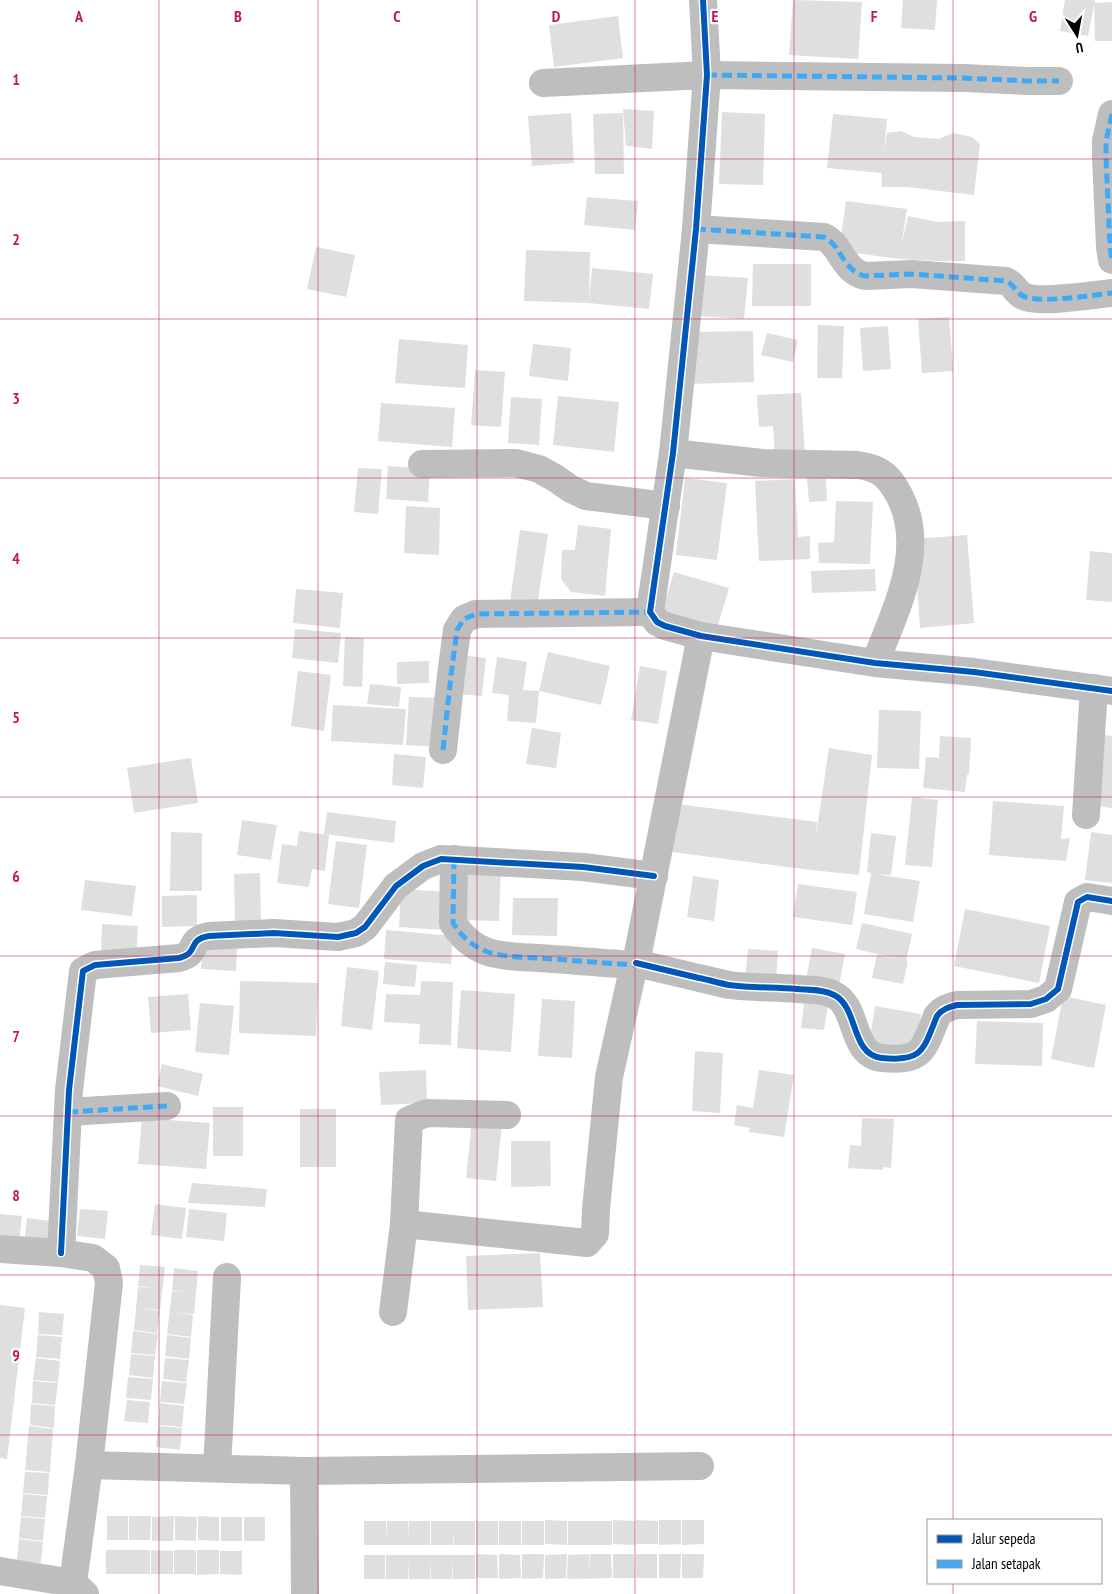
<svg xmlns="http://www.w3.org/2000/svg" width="1112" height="1594" font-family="'PT Sans Narrow',sans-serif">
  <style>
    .building { fill: #dfdfdf }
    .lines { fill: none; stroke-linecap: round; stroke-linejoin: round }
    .minor { stroke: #bebebe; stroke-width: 28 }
    .quiet { stroke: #3fa9f5; stroke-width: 5; stroke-dasharray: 10 5; stroke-linecap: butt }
    .cycleway-casing { stroke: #fff; stroke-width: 9 }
    .cycleway { stroke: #0057b8; stroke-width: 6 }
    .grid { fill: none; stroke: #c2185b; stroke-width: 1; stroke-opacity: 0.55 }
    .grid-label { font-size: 16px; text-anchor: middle; font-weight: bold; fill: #c2185b; stroke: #fff; stroke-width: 4.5; stroke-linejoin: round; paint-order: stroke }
  </style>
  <rect width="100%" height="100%" fill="#fff"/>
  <g class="building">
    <path d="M793 0 862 2 858 59 789 55Z"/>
    <path d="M903 0H937L935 30 901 28Z"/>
    <path d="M1065 0H1095L1088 36 1060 31Z"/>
    <path d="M1112 2V41H1095L1094 3Z"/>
    <path d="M618 16 623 58 554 67 549 25Z"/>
    <path d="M623 109 654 111 652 149 626 146Z"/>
    <path d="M722 112 765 114 763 185 719 184Z"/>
    <path d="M571 113 574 163 532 166 528 116Z"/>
    <path d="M623 113 624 174H595L593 114Z"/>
    <path d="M833 114 887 119 884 152 887 133 901 131 914 137 939 139 953 133 972 137 980 144 974 195 907 187H882V173L827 168Z"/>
    <path d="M587 197 638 201 635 230 584 225Z"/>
    <path d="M846 201 907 209 901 247 908 216 937 222 965 221V261H938L900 259 839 251Z"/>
    <path d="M316 247 355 255 346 297 307 289Z"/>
    <path d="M526 250 590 252 589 299 592 268 653 274 649 309 588 303 524 301Z"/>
    <path d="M753 264H811V306H752Z"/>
    <path d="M700 275 748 278 744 319 696 316Z"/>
    <path d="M949 317 953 371 922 373 918 319Z"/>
    <path d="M818 325 844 326 842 378H817Z"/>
    <path d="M888 326 891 369 863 371 860 328Z"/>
    <path d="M753 331 754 382 690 384V332Z"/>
    <path d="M767 333 798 340 793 362 761 355Z"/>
    <path d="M399 339 468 345 465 388 395 383Z"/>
    <path d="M533 344 571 348 568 381 529 376Z"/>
    <path d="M475 370 505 372 501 427 471 425Z"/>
    <path d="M801 393 805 455 775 457 773 426 759 427 757 395Z"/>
    <path d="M558 396 619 402 614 452 553 445Z"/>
    <path d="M511 397 542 399 539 445 508 443Z"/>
    <path d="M381 403 455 408 452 447 378 441Z"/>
    <path d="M388 466 430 469 428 502 386 499Z"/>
    <path d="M825 467 827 501 809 502 806 468Z"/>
    <path d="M358 468 382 469 378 514 354 512Z"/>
    <path d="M685 478 727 483 717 560 676 555Z"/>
    <path d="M795 479 798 537 810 536V559L759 561 755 481Z"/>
    <path d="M836 501 873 502 870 564 819 563 818 543 834 542Z"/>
    <path d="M406 506 440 508 439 555 404 553Z"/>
    <path d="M578 525 611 529 605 596 571 592 561 579 562 550H575Z"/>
    <path d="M520 530 548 534 537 606 510 602Z"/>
    <path d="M967 535 974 623 920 628 914 539Z"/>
    <path d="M1090 551 1112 553V602L1086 600Z"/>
    <path d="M875 569 876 591 812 593 811 571Z"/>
    <path d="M674 572 729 588 717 628 662 612Z"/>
    <path d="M296 589 343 593 340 628 293 623Z"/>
    <path d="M295 629 341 633 338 663 292 658Z"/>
    <path d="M345 637 364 638 362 687 343 686Z"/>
    <path d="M548 652 610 666 601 705 539 691Z"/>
    <path d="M460 655 486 658 482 696 456 694Z"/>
    <path d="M497 657 527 662 523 690 539 691 536 723 507 721 509 695 492 693Z"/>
    <path d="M429 661V683L397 684V662Z"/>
    <path d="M640 666 667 671 658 724 631 720Z"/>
    <path d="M298 671 331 675 324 731 291 726Z"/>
    <path d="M370 684 401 687 399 707 367 704Z"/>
    <path d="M409 697 443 698 440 747 406 745Z"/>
    <path d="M333 705 406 709 403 745 331 741Z"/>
    <path d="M879 710 921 711 919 769 877 768Z"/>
    <path d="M532 728 561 733 556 768 526 764Z"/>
    <path d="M1099 734 1112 736V808L1090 805Z"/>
    <path d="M940 736 971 738 969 774 967 775 965 792 923 788 926 757 939 758Z"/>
    <path d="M829 748 872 755 859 875 811 870 672 852 678 804 817 822 816 835Z"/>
    <path d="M394 754 426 757 423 788 392 785Z"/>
    <path d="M191 758 198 803 134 813 127 768Z"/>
    <path d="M912 797 938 800 932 867 905 865Z"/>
    <path d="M993 801 1064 806 1061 839 1070 838 1066 861 989 855Z"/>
    <path d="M327 812 396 821 394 843 324 834Z"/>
    <path d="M242 820 277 825 271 860 237 855Z"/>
    <path d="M299 831 329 835 325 871 312 869 309 887 277 883 282 844 297 846Z"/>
    <path d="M171 832 202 833V891H170Z"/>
    <path d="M1091 832 1112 835V883L1085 880Z"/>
    <path d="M871 833 896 836 891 875 875 874 920 881 913 922 864 914 871 873 867 872Z"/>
    <path d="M336 841 367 845 359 908 328 904Z"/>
    <path d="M461 868 501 869 499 921 459 920Z"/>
    <path d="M260 873 261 923 235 924 234 874Z"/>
    <path d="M693 876 719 880 714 921 687 917Z"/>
    <path d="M85 880 136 886 132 916 81 910Z"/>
    <path d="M798 884 857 892 852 925 793 917Z"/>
    <path d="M401 889 447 892 444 930 399 927Z"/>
    <path d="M197 895V926L162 927V896Z"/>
    <path d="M513 898H558L557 936 512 935Z"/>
    <path d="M965 909 1050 926 1039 983 954 966Z"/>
    <path d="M862 923 912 934 906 961H908L903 984 872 978 877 955 902 960 856 949Z"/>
    <path d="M102 924 138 926 136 957 101 955Z"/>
    <path d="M386 930 453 936 451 964 384 959Z"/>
    <path d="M202 947 237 949 236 971 201 969Z"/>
    <path d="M812 948 845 954 839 986 806 980Z"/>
    <path d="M748 949 778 951 776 980 745 978Z"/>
    <path d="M385 962 417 965 415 987 383 984Z"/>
    <path d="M347 967 379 971 372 1030 341 1026Z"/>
    <path d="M240 981 318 983 316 1036 239 1033Z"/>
    <path d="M421 981 453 982 451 1045 419 1044 420 1024 384 1022 386 994 420 995Z"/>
    <path d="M461 990 515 994 511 1052 457 1048Z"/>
    <path d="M188 994 191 1030 151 1033 148 997Z"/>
    <path d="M1063 996 1106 1005 1094 1068 1051 1059Z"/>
    <path d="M542 999 575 1001 572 1058 538 1056Z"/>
    <path d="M200 1003 234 1006 229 1055 195 1052Z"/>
    <path d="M804 1003 828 1006 824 1030 801 1028Z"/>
    <path d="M875 1006 921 1014 915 1051 869 1044Z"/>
    <path d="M977 1021 1043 1023 1042 1066 975 1064Z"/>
    <path d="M695 1051 723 1053 720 1113 692 1111Z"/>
    <path d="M162 1064 203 1074 198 1096 157 1086Z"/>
    <path d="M426 1070 427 1103 381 1105 379 1072Z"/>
    <path d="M759 1070 794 1075 784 1137 749 1132 750 1128 734 1125 737 1105 753 1108Z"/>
    <rect x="213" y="1107" width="30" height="49"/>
    <rect x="300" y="1109" width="36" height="58"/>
    <path d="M142 1118 210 1123 206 1169 138 1164Z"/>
    <path d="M862 1118 894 1119 891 1168 883 1167V1170L848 1168 850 1145 861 1146Z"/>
    <path d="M472 1121 502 1124 496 1181 466 1178Z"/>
    <path d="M511 1141H550L551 1186 511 1187Z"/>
    <path d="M192 1183 267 1189 265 1207 188 1203Z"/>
    <path d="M155 1204 186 1208 182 1239 151 1235Z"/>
    <path d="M80 1209 108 1211 105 1239 77 1236Z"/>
    <path d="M189 1209 227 1213 224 1241 186 1237Z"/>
    <path d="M0 1214 22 1216 19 1243 0 1241Z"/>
    <path d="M27 1218 50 1221 47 1246 24 1244Z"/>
    <path d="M540 1253 543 1307 468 1310 466 1256Z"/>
    <path d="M140 1265 165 1267 160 1310 139 1308 160 1311 157 1333 134 1330 138 1287 152 1288 138 1286Z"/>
    <path d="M174 1268 198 1271 194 1314 176 1313 193 1315 191 1337 167 1334 172 1291 186 1292 172 1290Z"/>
    <path d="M0 1305 25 1308 7 1459 0 1458Z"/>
    <path d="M39 1312 64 1314 62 1335 38 1334Z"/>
    <path d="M133 1331 158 1334 155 1355 131 1353Z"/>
    <path d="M38 1335 62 1337 60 1359 36 1357Z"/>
    <path d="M167 1335 191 1338 189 1359 165 1356Z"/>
    <path d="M131 1354 155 1356 153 1378 129 1375Z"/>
    <path d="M36 1358 60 1361 58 1382 33 1380Z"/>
    <path d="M165 1358 189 1360 186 1382 163 1379Z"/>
    <path d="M128 1377 153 1379 151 1400 126 1398Z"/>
    <path d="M33 1381 58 1383 55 1405 32 1403Z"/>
    <path d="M162 1381 187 1383 184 1404 160 1402Z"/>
    <path d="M127 1400 150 1402 148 1423 124 1421Z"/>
    <path d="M160 1403 184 1406 182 1427 158 1425Z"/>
    <path d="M31 1404 55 1406 54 1428 30 1425Z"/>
    <path d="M29 1426 53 1429 50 1472 25 1470Z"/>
    <path d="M158 1426 182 1428 180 1450 156 1447Z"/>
    <path d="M25 1472 49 1473 48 1495 23 1493Z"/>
    <path d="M23 1494 47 1496 45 1518 21 1516Z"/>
    <rect x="107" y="1516" width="21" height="24"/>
    <path d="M129 1516H151L150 1540H129Z"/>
    <path d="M174 1516 173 1541H152V1517Z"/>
    <path d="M175 1516 197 1517 196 1541 175 1540Z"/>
    <path d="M198 1516 219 1517V1541L198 1540Z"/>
    <path d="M21 1517 45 1519 43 1541 19 1538Z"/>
    <rect x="221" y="1517" width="21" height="24"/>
    <rect x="244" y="1517" width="21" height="24"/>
    <path d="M545 1520 567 1521V1545L545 1544Z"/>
    <path d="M613 1520 635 1521V1545L613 1544Z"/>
    <path d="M636 1520 658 1521V1544H636Z"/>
    <path d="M659 1520H681V1544L659 1545Z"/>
    <path d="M682 1520H704V1544L682 1545Z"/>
    <path d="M364 1521H386V1538L387 1521H408V1538L409 1521H430V1545H364Z"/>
    <path d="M431 1521H475V1545H454L453 1530V1545H431Z"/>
    <rect x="476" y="1521" width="22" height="24"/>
    <rect x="499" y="1521" width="22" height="24"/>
    <rect x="522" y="1521" width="22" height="24"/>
    <rect x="568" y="1521" width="44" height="24"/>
    <path d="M19 1539 43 1542 41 1563 17 1561Z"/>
    <rect x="106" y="1550" width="44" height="24"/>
    <path d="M151 1550 173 1551V1574H151Z"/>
    <rect x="174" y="1550" width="22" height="24"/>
    <path d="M197 1550H219V1574L197 1575Z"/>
    <path d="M220 1551H242V1575L220 1574Z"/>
    <path d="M476 1554 497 1555 498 1578H476Z"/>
    <path d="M499 1554 520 1555 521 1578 499 1579Z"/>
    <path d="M522 1554H544L543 1578 522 1579Z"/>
    <path d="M567 1554 566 1578 545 1579V1555Z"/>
    <path d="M589 1554V1570L590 1554H611L612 1578 567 1579 568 1555Z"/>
    <path d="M613 1554H634L635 1578H613Z"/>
    <rect x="636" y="1554" width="21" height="24"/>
    <path d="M659 1554H681L680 1578H659Z"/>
    <path d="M682 1554H704L703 1578H682Z"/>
    <rect x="364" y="1555" width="21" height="24"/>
    <path d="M386 1555H475V1579H453V1561L452 1579H431L430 1559V1579H409L408 1561V1579H386Z"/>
  </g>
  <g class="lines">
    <g class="minor">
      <path d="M703 0 707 75 696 229 673 453 650 612 657 622 665 626 701 636 875 663 974 672 1112 691"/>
      <path d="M543 83 707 75 963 78 1028 81H1059"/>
      <path d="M1112 114 1106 141V157L1110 247 1112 260"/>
      <path d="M696 229 824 237C842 246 842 270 865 276L912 274 1006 281C1014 284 1015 292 1023 296 1039 304 1092 295 1112 293"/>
      <path d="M673 453 762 463 858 465C880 468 889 476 899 495 928 549 895 611 875 663"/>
      <path d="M422 464 516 463 539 469 555 478 571 489 586 496 666 506"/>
      <path d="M443 750 451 675 457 630 464 619 476 614 650 612"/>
      <path d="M1086 815 1094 688"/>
      <path d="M454 859 453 923C461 936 473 947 488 952 503 957 522 957 538 958 570 960 602 963 634 965"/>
      <path d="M636 963C657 968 678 973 699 978 709 980 719 983 729 985 751 988 774 987 797 989 809 990 823 989 834 995 859 1007 850 1055 882 1058 923 1062 923 1050 937 1016 942 1009 949 1007 957 1005L1031 1004 1046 999 1058 989 1078 902 1087 897 1112 901"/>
      <path d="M68 1112 167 1106"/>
      <path d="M404 1224 587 1243 595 1234 596 1209 609 1077 634 965 636 963 701 636"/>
      <path d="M0 1249 61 1253 93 1258 106 1268 109 1283 89 1465 73 1583 70 1594"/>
      <path d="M61 1253 69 1090 83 971 95 965 179 958C200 953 186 940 209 936L274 933 338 937 356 933 365 927 396 886 423 866 441 859 583 867 654 876"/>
      <path d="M393 1312 404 1224 409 1120 427 1113 507 1115"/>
      <path d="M89 1465 304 1471 700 1466"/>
      <path d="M217 1468 227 1277"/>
      <path d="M304 1471 305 1594"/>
      <path d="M0 1571 73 1583 85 1594"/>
    </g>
    <g class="quiet">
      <path d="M707 75 963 78 1028 81H1059"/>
      <path d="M1112 114 1106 141V157L1110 247 1112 260"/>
      <path d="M696 229 824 237C842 246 842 270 865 276L912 274 1006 281C1014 284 1015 292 1023 296 1039 304 1092 295 1112 293"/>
      <path d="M443 750 451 675 457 630 464 619 476 614 650 612"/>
      <path d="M454 859 453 923C461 936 473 947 488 952 503 957 522 957 538 958 570 960 602 963 634 965"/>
      <path d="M68 1112 167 1106"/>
    </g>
    <defs>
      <g id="cycleway">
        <path d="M703 0 707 75 696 229 673 453 650 612 657 622 665 626 701 636 875 663 974 672 1112 691"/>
        <path d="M636 963C657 968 678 973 699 978 709 980 719 983 729 985 751 988 774 987 797 989 809 990 823 989 834 995 859 1007 850 1055 882 1058 923 1062 923 1050 937 1016 942 1009 949 1007 957 1005L1031 1004 1046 999 1058 989 1078 902 1087 897 1112 901"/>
        <path d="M61 1253 69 1090 83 971 95 965 179 958C200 953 186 940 209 936L274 933 338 937 356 933 365 927 396 886 423 866 441 859 583 867 654 876"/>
      </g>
    </defs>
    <use href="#cycleway" class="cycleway-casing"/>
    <use href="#cycleway" class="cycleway"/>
  </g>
  <path class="grid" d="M159 0V1594M318 0V1594M477 0V1594M635 0V1594M794 0V1594M953 0V1520M0 159H1112M0 319H1112M0 478H1112M0 638H1112M0 797H1112M0 956H1112M0 1116H1112M0 1275H1112M0 1435H1112M953 1583V1594"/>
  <g class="grid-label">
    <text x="79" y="22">A</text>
    <text x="238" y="22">B</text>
    <text x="397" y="22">C</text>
    <text x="556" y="22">D</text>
    <text x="715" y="22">E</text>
    <text x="874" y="22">F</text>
    <text x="1033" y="22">G</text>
    <text x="16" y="85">1</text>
    <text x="16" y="245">2</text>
    <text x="16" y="404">3</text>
    <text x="16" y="564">4</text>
    <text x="16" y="723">5</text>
    <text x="16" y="882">6</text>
    <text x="16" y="1042">7</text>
    <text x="16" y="1201">8</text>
    <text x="16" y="1361">9</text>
  </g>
  <rect x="927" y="1519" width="175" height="65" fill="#ffffff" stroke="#999999"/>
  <rect x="937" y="1535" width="25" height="8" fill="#0057b8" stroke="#999999"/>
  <text x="972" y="1544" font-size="15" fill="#000000">Jalur sepeda</text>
  <rect x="937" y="1560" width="25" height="8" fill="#3fa9f5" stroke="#999999"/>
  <text x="972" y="1569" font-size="15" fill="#000000">Jalan setapak</text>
  <g transform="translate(1077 35) rotate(169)" stroke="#ffffff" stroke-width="4" paint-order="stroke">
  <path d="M0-4L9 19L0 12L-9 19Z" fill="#000000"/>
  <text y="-8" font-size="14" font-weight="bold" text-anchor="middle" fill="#000000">U</text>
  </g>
</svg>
